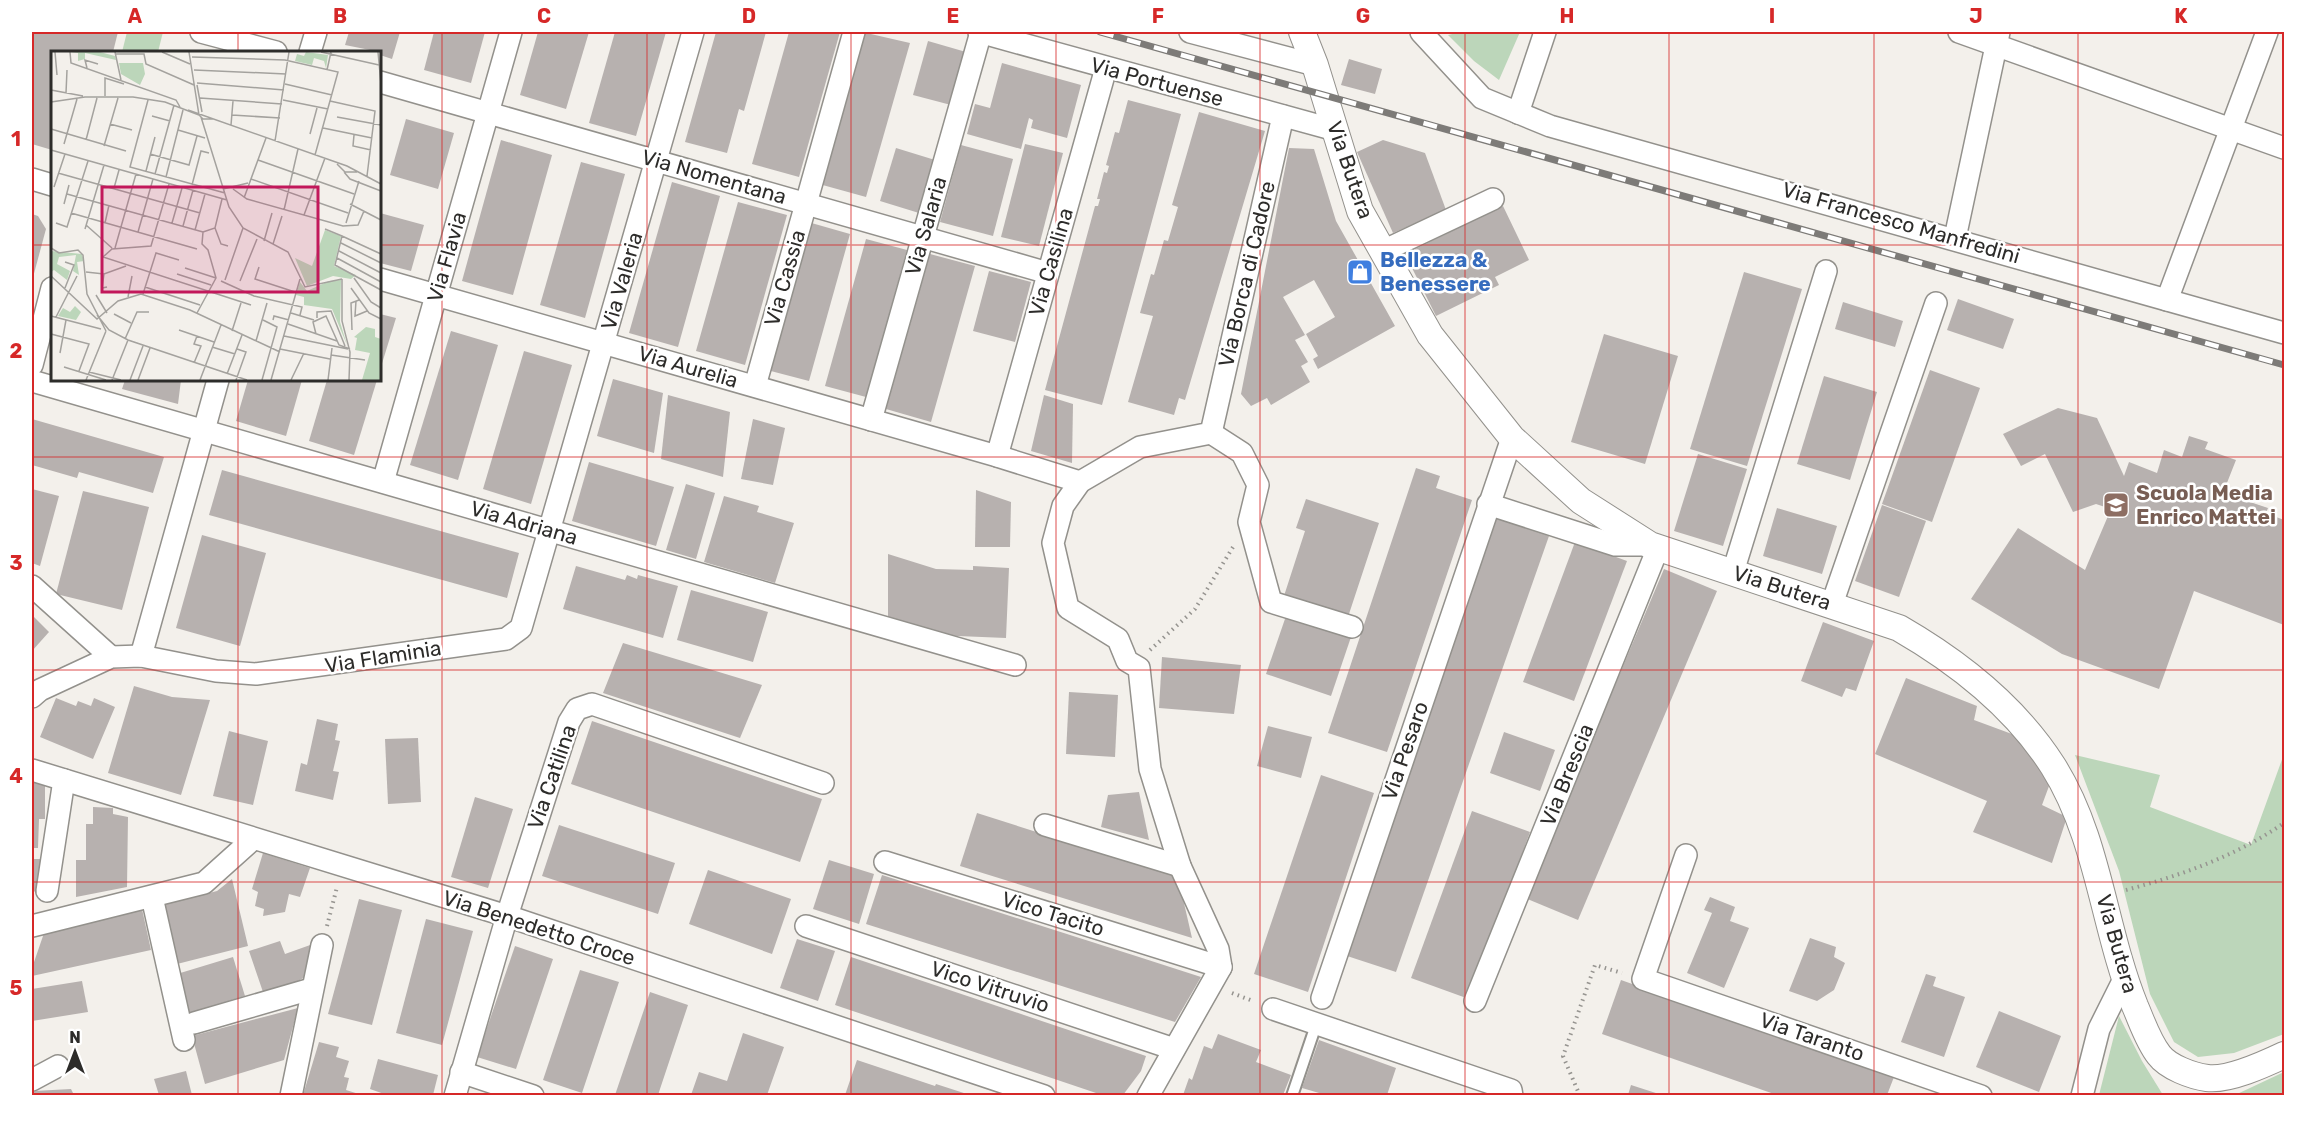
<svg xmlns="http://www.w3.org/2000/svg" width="2316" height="1127" font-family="Rubik,sans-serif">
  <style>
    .green { fill: #bcd6ba }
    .building { fill: #b7b1af }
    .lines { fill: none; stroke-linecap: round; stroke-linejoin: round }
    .service-casing { stroke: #93918c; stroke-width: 14 }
    .minor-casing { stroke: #93918c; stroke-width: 24 }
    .tertiary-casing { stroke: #93918c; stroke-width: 28 }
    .path { stroke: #969490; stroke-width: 4; stroke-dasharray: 1.5 4.5; stroke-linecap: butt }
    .service { stroke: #fff; stroke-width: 10 }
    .minor { stroke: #fff; stroke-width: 21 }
    .tertiary { stroke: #fff; stroke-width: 26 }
    .rail-casing { stroke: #7d7b78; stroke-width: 7 }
    .rail { stroke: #fff; stroke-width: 4.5; stroke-dasharray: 14; stroke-linecap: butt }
    .grid { fill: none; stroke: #d62828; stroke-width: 1.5; stroke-opacity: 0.55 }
    .labels { text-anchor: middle; stroke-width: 5; stroke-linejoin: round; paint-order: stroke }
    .street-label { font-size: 21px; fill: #2d2c2a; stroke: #fff }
    .shop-label { font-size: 21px; font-weight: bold; fill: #366cbe; stroke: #fff; text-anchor: start }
    .education-label { font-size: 21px; font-weight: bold; fill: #785e54; stroke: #fff; text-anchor: start }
    .inset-road { fill: none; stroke: #a4a29e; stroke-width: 1.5 }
    .view { fill: #c2185b; fill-opacity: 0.15; stroke: #c2185b; stroke-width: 3 }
    .inset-edge { fill: none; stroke: #2d2c2a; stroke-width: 3 }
    .neatline { fill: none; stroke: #d62828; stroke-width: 2 }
    .grid-label { font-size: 20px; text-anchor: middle; font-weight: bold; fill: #d62828 }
  </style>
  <rect width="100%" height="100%" fill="#f3f0eb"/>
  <g class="green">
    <path d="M127 32H163L158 52H122Z"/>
    <path d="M1461 32H1520L1499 80 1474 61 1448 35Z"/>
    <path d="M2284 754V1034L2234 1053 2198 1057 2174 1042 2150 994 2119 871 2075 755 2160 775 2150 807 2251 845Z"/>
    <path d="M2119 1016 2142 1061 2163 1095H2099Z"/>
    <path d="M2284 1072V1095H2235Z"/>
  </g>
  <g class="building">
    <path d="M32 32H118L113 52H52V150L32 144Z"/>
    <path d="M349 32H400L392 59 380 55V52L345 45Z"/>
    <path d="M434 32H485L471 83 424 70Z"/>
    <path d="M538 32H589L566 109 520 95Z"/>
    <path d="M615 32H666L636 136 589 123Z"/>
    <path d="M716 32H766L744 111 739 109 727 153 685 142Z"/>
    <path d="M789 32H840L799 177 752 164Z"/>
    <path d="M862 32 910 43 866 197 819 184Z"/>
    <path d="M928 41 966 52 951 105 913 95Z"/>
    <path d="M1349 59 1382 69 1375 94 1341 85Z"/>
    <path d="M1002 63 1081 85 1067 138 1031 128 1033 120 1029 118 1021 149 967 134 975 104 990 108Z"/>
    <path d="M1128 100 1181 114 1102 405 1045 390 1095 206H1098L1100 199H1097L1104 172 1107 173 1109 166 1106 165 1115 132 1119 133Z"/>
    <path d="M1199 112 1265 131 1185 400 1179 398 1174 415 1128 402 1153 316 1140 313 1151 274 1154 275 1164 240 1168 241 1178 207 1172 205Z"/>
    <path d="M406 119 454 133 438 189 390 175Z"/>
    <path d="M501 140 552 155 513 295 462 281Z"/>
    <path d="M1383 140 1425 153 1446 210 1393 233 1357 152Z"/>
    <path d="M1025 144 1063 153 1039 246 1001 237Z"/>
    <path d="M961 145 1013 159 993 236 940 222Z"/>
    <path d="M896 148 935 160 919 213 880 201Z"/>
    <path d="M1289 148 1314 149 1336 221 1395 326 1318 369 1313 359 1318 356 1306 334 1335 317 1314 280 1283 297 1305 335 1295 340 1308 362 1301 366 1310 382 1271 405 1267 398 1251 406 1241 394Z"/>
    <path d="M581 162 625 174 585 318 540 305Z"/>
    <path d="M672 182 720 196 678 347 629 333Z"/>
    <path d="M738 202 787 215 745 365 696 351Z"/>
    <path d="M1503 206 1529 260 1495 277 1499 285 1436 316 1405 254Z"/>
    <path d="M380 213 424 225 411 271 380 263Z"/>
    <path d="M32 214 38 216 46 229 32 281Z"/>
    <path d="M808 222 850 234 809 381 767 370Z"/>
    <path d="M866 239 907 250 866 397 825 386Z"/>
    <path d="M930 254 975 266 931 422 886 409Z"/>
    <path d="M989 271 1031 282 1015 342 973 331Z"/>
    <path d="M1744 272 1802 289 1747 466 1690 449Z"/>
    <path d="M1958 299 2014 319 2003 349 1947 330Z"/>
    <path d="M1843 302 1903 321 1895 347 1835 329Z"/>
    <path d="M380 314 396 318 380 370Z"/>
    <path d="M451 331 498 345 458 480 410 465Z"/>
    <path d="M1604 334 1678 356 1645 464 1571 442Z"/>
    <path d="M524 351 572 365 531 504 483 489Z"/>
    <path d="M1930 370 1980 388 1932 522 1882 504Z"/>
    <path d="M1824 376 1877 392 1850 480 1797 464Z"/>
    <path d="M613 379 663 393 654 453 597 436Z"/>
    <path d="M125 380H181L178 404 122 389Z"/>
    <path d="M248 380H302L286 436 236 421Z"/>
    <path d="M327 380H377L354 455 309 441Z"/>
    <path d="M668 395 730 412 723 477 661 459Z"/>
    <path d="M1044 395 1073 404 1072 463 1031 451Z"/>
    <path d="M2058 408 2097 418 2124 476 2129 462 2157 473 2164 450 2182 457 2189 436 2208 442 2205 449 2236 460 2223 493 2268 508 2266 513 2284 520V625L2194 591 2159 689 2062 654 1971 599 2018 528 2085 570 2111 509 2096 504 2073 512 2045 454 2021 466 2003 434Z"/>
    <path d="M32 419 164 457 153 493 79 472 77 478 32 465Z"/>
    <path d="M753 419 785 428 773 485 741 479Z"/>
    <path d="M1698 454 1747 469 1723 546 1674 531Z"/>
    <path d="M589 462 674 487 656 546 572 521Z"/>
    <path d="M1416 468 1440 476 1436 488 1472 500 1387 752 1328 733Z"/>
    <path d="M222 470 519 553 507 598 209 515Z"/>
    <path d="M686 484 715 493 696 559 666 550Z"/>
    <path d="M32 489 59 496 40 566 32 563Z"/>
    <path d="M976 490 1011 502 1010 547H975Z"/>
    <path d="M83 491 149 507 122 610 56 594Z"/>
    <path d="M724 496 759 506 757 512 794 523 775 583 704 562Z"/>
    <path d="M1306 499 1379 523 1347 620 1283 599 1305 531 1296 528Z"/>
    <path d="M1882 505 1926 521 1899 597 1855 581Z"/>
    <path d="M1777 508 1837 526 1822 574 1763 556Z"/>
    <path d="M1494 517 1549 536 1396 972 1341 954Z"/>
    <path d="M202 535 266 553 240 646 176 628Z"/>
    <path d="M1575 542 1627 561 1574 701 1523 682Z"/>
    <path d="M888 554 936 569 973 570V566L1009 568 1006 638 934 635 888 618Z"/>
    <path d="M576 566 625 580 627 575 637 579 638 575 678 586 663 638 563 609Z"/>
    <path d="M1664 569 1717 591 1578 920 1525 898Z"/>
    <path d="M691 590 768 612 753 662 677 640Z"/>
    <path d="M32 615 49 632 32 651Z"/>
    <path d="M1286 616 1351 637 1331 696 1266 674Z"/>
    <path d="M1823 622 1874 641 1856 691 1846 688 1842 697 1801 681Z"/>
    <path d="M623 643 762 685 740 738 603 693Z"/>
    <path d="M1162 657 1241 665 1234 714 1159 708Z"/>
    <path d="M1906 678 1977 706 1974 720 2020 737 2052 778 2042 805 2067 817 2052 863 1973 832 1987 801 1875 754Z"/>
    <path d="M134 686 172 697 210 700 181 795 108 773Z"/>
    <path d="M1069 692 1118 695 1115 757 1066 754Z"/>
    <path d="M56 698 76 706 78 701 91 706 94 698 115 707 93 759 40 737Z"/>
    <path d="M317 719 338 724 335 740 340 741 333 771 339 772 333 800 295 791 301 763 307 765Z"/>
    <path d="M592 721 822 799 800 862 571 784Z"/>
    <path d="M1268 726 1312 737 1301 778 1257 766Z"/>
    <path d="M229 731 268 741 253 805 213 796Z"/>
    <path d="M1504 732 1555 750 1540 791 1490 773Z"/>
    <path d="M418 738 421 802 388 804 385 739Z"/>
    <path d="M1321 775 1374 793 1308 992 1254 974Z"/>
    <path d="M32 781H45V819H39L38 848H32Z"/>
    <path d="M1139 792 1149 840 1101 827 1108 795Z"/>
    <path d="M475 797 513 809 488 888 451 877Z"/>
    <path d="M93 807 113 808V814L128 817 127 887 76 897V860H86V824H93Z"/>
    <path d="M1472 811 1530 832 1469 999 1411 978Z"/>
    <path d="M977 813 1178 877 1192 938 960 866Z"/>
    <path d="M559 825 675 863 658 914 542 876Z"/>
    <path d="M263 853 310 868 300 897 289 894 285 912 263 916 264 909 255 906 258 892 252 889Z"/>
    <path d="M32 859H41L37 891 32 892Z"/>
    <path d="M829 860 874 874 859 924 813 909Z"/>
    <path d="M708 870 791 899 772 954 689 924Z"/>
    <path d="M882 875 1139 957 1201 977 1175 1022 866 924Z"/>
    <path d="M232 879 248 946 177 964 162 905 217 891Z"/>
    <path d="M1710 897 1735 907 1730 921 1749 928 1724 988 1687 973 1712 913 1704 910Z"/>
    <path d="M359 899 402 910 372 1025 328 1014Z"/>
    <path d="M142 909 151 950 32 976V968L44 933Z"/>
    <path d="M426 919 473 931 442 1045 396 1033Z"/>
    <path d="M1810 938 1836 947 1834 957 1845 963 1834 990 1817 1001 1789 991Z"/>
    <path d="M797 939 835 951 818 1001 780 988Z"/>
    <path d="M280 941 285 954 313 944 305 977 293 984 263 992 249 951Z"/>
    <path d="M515 946 553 959 516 1069 477 1057Z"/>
    <path d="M233 957 245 996 189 1013 177 974Z"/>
    <path d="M851 957 1146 1056 1141 1071 1123 1095H1102L835 1005Z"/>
    <path d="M580 970 619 982 582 1093 543 1080Z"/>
    <path d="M1926 974 1936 977 1933 986 1965 997 1944 1057 1901 1042Z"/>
    <path d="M1621 980 1894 1077 1887 1095H1777L1602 1034Z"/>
    <path d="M82 981 88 1012 32 1021V989Z"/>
    <path d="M650 992 688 1005 658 1095H615Z"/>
    <path d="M298 1008 284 1060 205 1084 192 1036Z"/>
    <path d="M1999 1011 2061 1036 2039 1092 1976 1067Z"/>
    <path d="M743 1033 784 1047 767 1095H691L699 1072 727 1081Z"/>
    <path d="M1218 1034 1261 1050 1256 1062 1291 1075 1283 1095H1183L1189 1078 1192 1080 1204 1046 1212 1049Z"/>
    <path d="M1319 1040 1396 1068 1387 1095H1326L1302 1088Z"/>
    <path d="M319 1042 339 1047 336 1057 349 1061 344 1077 349 1078 346 1090 362 1095H303Z"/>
    <path d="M378 1059 438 1075 433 1095H387L370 1089Z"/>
    <path d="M857 1060 935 1086 936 1084 970 1095H845Z"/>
    <path d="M186 1071 192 1095H159L154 1079Z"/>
    <path d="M1631 1085 1662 1095H1628Z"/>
    <path d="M71 1089 74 1095H32L34 1091Z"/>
  </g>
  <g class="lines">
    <defs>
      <path id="service" d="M1292 1096 1316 1025"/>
      <g id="minor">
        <path d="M201 32 276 52"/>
        <path d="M979 32 1335 130"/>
        <path d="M1190 32 1315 65"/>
        <path d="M1421 32 1482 98 1550 126 2284 333"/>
        <path d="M1959 32 2284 148"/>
        <path d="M310 52 316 32"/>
        <path d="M380 82 1048 273"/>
        <path d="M1518 113 1545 32"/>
        <path d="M32 179 52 185"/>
        <path d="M1955 238 1999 32"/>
        <path d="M1383 251 1493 199"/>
        <path d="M380 279 997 456 1080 482"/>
        <path d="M2167 300 2267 32"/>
        <path d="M32 365 52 288"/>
        <path d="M32 381 1015 665"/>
        <path d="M755 386 854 32"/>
        <path d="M871 420 981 32"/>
        <path d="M1211 433 1242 453 1258 485 1249 522 1271 602 1352 627"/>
        <path d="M997 456 1106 68"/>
        <path d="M383 482 511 32"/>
        <path d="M1488 504 1615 545H1650"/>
        <path d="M1733 572 1826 271"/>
        <path d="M32 586 111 657"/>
        <path d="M1832 604 1936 303"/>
        <path d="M141 656 218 380"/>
        <path d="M32 697 40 690 111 657 141 656 216 671 256 674 506 639 521 628 693 32"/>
        <path d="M32 770 507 916 1044 1096"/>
        <path d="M1045 825 1180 866"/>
        <path d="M1686 855 1643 979 1981 1096"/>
        <path d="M885 862 1221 967"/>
        <path d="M47 891 64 780"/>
        <path d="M152 897 184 1040"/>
        <path d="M32 926 204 883 253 839"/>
        <path d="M806 926 1174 1049"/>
        <path d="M1322 998 1512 438"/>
        <path d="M1475 1001 1658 548"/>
        <path d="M1273 1009 1511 1090 1512 1096"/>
        <path d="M194 1023 311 989"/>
        <path d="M461 1072 533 1096"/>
        <path d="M32 1080 58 1066"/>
        <path d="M291 1096 322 945"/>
        <path d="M455 1096 507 916 569 722 577 709 592 704 823 783"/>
        <path d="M1148 1096 1221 967 1218 949 1180 866 1150 769 1139 668 1127 661 1118 639 1068 608 1053 543 1063 506 1080 482 1140 447 1211 433 1283 116"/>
        <path d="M2082 1096 2099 1029 2124 979"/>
      </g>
      <path id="tertiary" d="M1302 32 1315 65 1360 211 1430 335 1512 438 1581 501 1650 545 1899 628C1958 662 2016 708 2053 766 2099 839 2103 927 2135 1006 2142 1022 2148 1041 2159 1055 2168 1067 2192 1076 2207 1078 2228 1081 2265 1064 2284 1055"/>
    </defs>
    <use href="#service" class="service-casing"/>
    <use href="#minor" class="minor-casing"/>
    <use href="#tertiary" class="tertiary-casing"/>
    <g class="path">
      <path d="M1150 650 1195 609 1233 547"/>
      <path d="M2126 890C2182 875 2236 856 2284 823"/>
      <path d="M327 926 337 887"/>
      <path d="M1232 993 1253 1001"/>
      <path d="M1580 1096 1563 1056 1595 965 1622 973"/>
    </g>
    <use href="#service" class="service"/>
    <use href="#minor" class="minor"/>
    <use href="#tertiary" class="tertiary"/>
    <defs>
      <path id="rail" d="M1100 32 2284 365"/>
    </defs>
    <use href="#rail" class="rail-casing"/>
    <use href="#rail" class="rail"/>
  </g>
  <path class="grid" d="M238 32V52M442 32V1096M647 32V1096M851 32V1096M1056 32V1096M1260 32V1096M1465 32V1096M1669 32V1096M1874 32V1096M2078 32V1096M32 245H52M380 245H2284M238 380V1096M32 457H2284M32 670H2284M32 882H2284"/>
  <defs>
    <symbol id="shop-square" viewBox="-11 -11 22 22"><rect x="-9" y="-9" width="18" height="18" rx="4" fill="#3f7fe0" stroke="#fff"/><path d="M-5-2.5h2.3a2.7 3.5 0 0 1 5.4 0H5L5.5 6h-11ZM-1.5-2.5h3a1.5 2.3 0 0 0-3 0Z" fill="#fff"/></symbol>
    <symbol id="school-square" viewBox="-11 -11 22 22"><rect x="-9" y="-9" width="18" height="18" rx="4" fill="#8d6e63" stroke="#fff"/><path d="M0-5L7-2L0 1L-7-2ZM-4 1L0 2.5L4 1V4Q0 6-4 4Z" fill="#fff"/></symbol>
  </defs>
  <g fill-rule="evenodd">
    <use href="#shop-square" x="1345" y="257" width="30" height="30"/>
    <use href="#school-square" x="2101" y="490" width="30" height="30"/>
  </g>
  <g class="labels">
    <g class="street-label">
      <text transform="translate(1157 82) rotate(15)" y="7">Via Portuense</text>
      <text transform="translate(1350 170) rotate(71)" y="7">Via Butera</text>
      <text transform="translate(714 177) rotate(16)" y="7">Via Nomentana</text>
      <text transform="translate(1901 223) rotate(16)" y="7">Via Francesco Manfredini</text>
      <text transform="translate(926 226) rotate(-74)" y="7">Via Salaria</text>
      <text transform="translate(447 257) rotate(-74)" y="7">Via Flavia</text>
      <text transform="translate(1051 262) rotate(-74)" y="7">Via Casilina</text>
      <text transform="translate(1247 274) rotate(-77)" y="7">Via Borca di Cadore</text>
      <text transform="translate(785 278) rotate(-74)" y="7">Via Cassia</text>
      <text transform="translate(622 281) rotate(-74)" y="7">Via Valeria</text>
      <text transform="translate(688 367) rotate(16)" y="7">Via Aurelia</text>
      <text transform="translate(524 523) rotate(16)" y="7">Via Adriana</text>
      <text transform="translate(1782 588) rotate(18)" y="7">Via Butera</text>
      <text transform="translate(383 657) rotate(-9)" y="7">Via Flaminia</text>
      <text transform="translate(1405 751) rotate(-71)" y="7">Via Pesaro</text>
      <text transform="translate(1567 775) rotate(-68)" y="7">Via Brescia</text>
      <text transform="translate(552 777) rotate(-71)" y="7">Via Catilina</text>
      <text transform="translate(1053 914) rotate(17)" y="7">Vico Tacito</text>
      <text transform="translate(539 928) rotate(18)" y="7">Via Benedetto Croce</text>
      <text transform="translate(2117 944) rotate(74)" y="7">Via Butera</text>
      <text transform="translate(990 987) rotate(18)" y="7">Vico Vitruvio</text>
      <text transform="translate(1812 1037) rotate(19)" y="7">Via Taranto</text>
    </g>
    <g class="shop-label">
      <text x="1380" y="267">Bellezza &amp;<tspan x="1380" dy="24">Benessere</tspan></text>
    </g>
    <g class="education-label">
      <text x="2136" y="500">Scuola Media<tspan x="2136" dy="24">Enrico Mattei</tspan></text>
    </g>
  </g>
  <g transform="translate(51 51)">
    <rect width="330" height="330" fill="#f3f0eb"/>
    <path d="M20 1H49L64 5 65 9 34 2V8L27 10V2ZM255 1 277 4 275 17 273 10 263 7 261 14 244 10 246 3 253 5ZM68 12H92L94 23 89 34 70 23ZM274 179 290 185 283 215 305 224 300 228 282 225 256 235 244 207 261 215ZM0 200 31 203 33 210 26 211 28 224 22 220 25 204 8 206 6 213 19 220 16 229 3 219 0 221ZM290 229 289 271 296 294 281 258 253 254V246L245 244 249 231 256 240 278 230ZM24 255 30 261 25 269 7 265 12 257 19 261ZM315 276 324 278V286L330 288V329H311L319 302 304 299 306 287 303 286Z" fill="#bcd6ba"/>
    <path class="inset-road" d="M4 1 6 24M19 1 20 12 125 49 129 56M64 1 70 29M111 1 139 13M138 1 148 64 152 68H161M270 1 328 14M327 1 330 33M65 3H93L95 13 143 34M141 6 234 9 287 21 264 104M36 17 34 9 47 13M143 19 235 23M276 19 280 1M146 32 233 39M234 33 281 44M146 34 151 61M0 39 32 45M15 42 16 19M54 45V27L73 33M149 47 231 53M97 49 79 116 174 142M232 49 277 58M279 50 324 60 316 125M0 51 34 46H82L114 51 148 64M137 59 296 115 330 133M181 64 229 67M101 65 119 70M150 66 178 156 192 177 237 201 254 236 291 228M286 66 330 74M59 73 81 79M180 74 182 50M272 77 321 87M0 78 75 100M127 79 154 87M259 83 266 57M303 84 302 95 320 99M35 89 46 47M224 90 238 1M13 93 26 48M53 95 67 47M0 99 176 149M99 103 138 114 146 85M207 109 303 143M286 113 294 121H306M95 120 104 86M293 121 299 128 330 140M7 122 149 162M104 123 123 54M115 126 132 59M200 128 297 162M118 133 100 195 61 198 52 206 200 254M141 134 150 100 158 102M3 136 14 103M63 137 68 119M172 138 197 132M182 138 196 148 292 175 307 174 313 160M16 143 152 181M193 147 215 87M13 153 18 134M299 153 330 169M233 159 247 98M20 162 146 198M253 164 274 107M5 172 16 176 37 110M54 172 58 154M121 172 131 137M295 172 308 130M35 174 61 197M132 175 142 139M164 177 170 193 177 195M34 178 53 114M274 178 291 185 284 214 330 239M144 179 154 143M87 181 102 128M152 181 164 177 171 148M291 185 330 203M213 190 221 162M290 192 330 212M222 193 231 165M0 197 8 202 27 199 32 204 36 243 55 280M64 197 85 123M288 200 330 222M286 207 330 231M14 211 23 214 14 237M208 216 204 228 244 241M134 217 165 227M35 221 53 223 75 215M53 223 51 237 56 236M126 223 160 234M0 225 46 268 67 250 90 243 139 259 229 301M303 227 320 251 330 257M291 228V270L299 301 298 329M174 229 192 177M170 230 203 245 251 256 249 264M189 230 206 188M94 236 149 254M300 237 318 262 330 268M92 243 105 202 128 209M45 244 56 262M77 246 81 225M305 250 304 265 316 260M146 262 165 227 157 199 151 193 152 181M240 262 263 269M63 263 80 272M46 264 58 279 77 289 196 329M0 265 50 278M5 266 26 225M266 267V261L280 260 294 295M222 269 223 265 238 269M237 273 286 290M128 279 163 291M301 279 300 252 308 249M181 280 190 252M0 283 38 293 28 320M265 283 262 271 275 265 288 294 299 298M233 285 297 298M74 288 86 261H98M205 290 216 252M161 296 184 303M229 298 279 308M9 302 15 269M280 304 314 309M143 312 150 295 143 293 146 285M13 316 55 329M38 321 70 329M176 323 191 284M35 329 55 280M61 329 77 289M79 329 92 295M87 329 99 297M149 329 170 274M185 329 195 301 186 298M211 329 226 276 212 269M220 329 249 228M240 329 253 302M277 329 281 297"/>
    <path class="view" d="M51 136H267V241H51Z"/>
    <rect width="330" height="330" class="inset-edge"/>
  </g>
  <rect width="2316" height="1127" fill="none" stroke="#ffffff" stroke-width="66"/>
  <g transform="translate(75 1052)" stroke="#ffffff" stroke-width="4.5" paint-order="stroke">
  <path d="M0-4.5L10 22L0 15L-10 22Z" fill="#2d2c2a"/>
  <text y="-9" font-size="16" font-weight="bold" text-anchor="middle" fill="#2d2c2a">N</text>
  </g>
  <rect x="33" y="33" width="2250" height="1061" class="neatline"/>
  <g class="grid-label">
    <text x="135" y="23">A</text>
    <text x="340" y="23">B</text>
    <text x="544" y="23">C</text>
    <text x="749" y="23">D</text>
    <text x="953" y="23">E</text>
    <text x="1158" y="23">F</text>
    <text x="1363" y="23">G</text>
    <text x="1567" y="23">H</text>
    <text x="1772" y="23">I</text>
    <text x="1976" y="23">J</text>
    <text x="2181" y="23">K</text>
    <text x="16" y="146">1</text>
    <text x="16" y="358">2</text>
    <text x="16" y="570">3</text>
    <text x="16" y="783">4</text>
    <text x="16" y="995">5</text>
  </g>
</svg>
